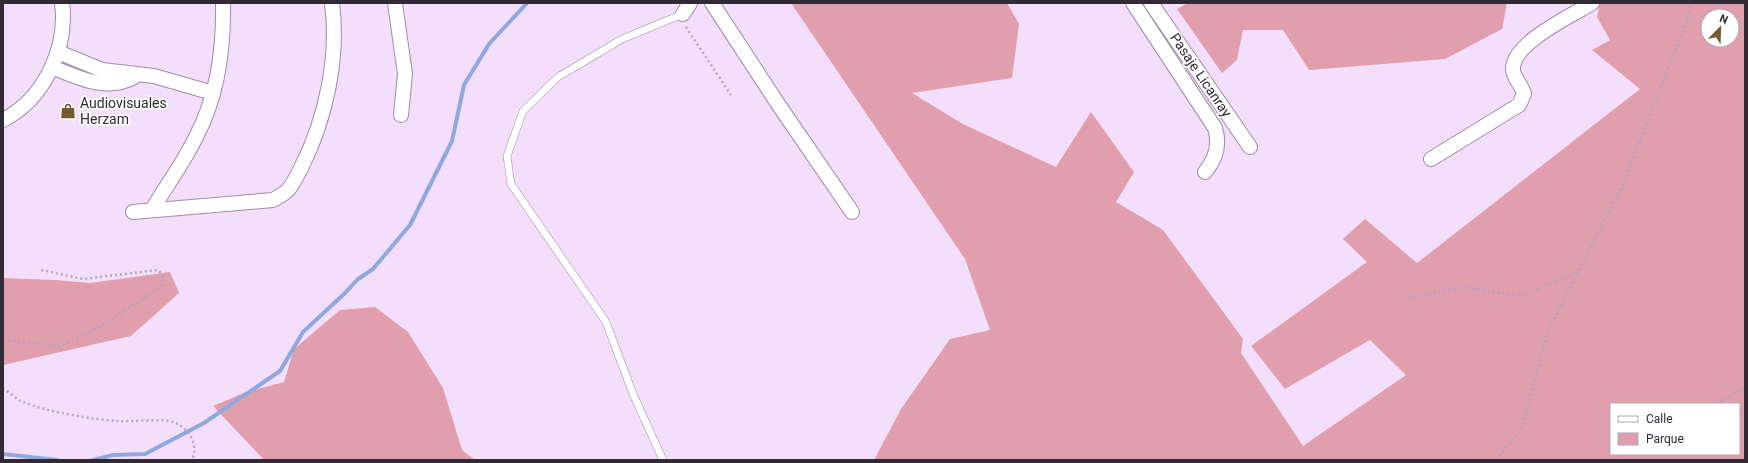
<svg xmlns="http://www.w3.org/2000/svg" width="1748" height="463" font-family="Roboto,sans-serif">
  <style>
    .green { fill: #e19fad; fill-rule: evenodd }
    .lines { fill: none; stroke-linecap: round; stroke-linejoin: round }
    .stream { stroke: #91a8de; stroke-width: 4 }
    .service-casing { stroke: #9e8ca5; stroke-width: 8 }
    .minor-casing { stroke: #9e8ca5; stroke-width: 16 }
    .path { stroke: #b6a5bc; stroke-width: 2.5; stroke-dasharray: 2 3; stroke-linecap: butt }
    .service { stroke: #fff; stroke-width: 7 }
    .minor { stroke: #fff; stroke-width: 14 }
    .labels { text-anchor: middle; stroke-width: 3.5; stroke-linejoin: round; paint-order: stroke }
    .street-label { font-size: 14px; fill: #312934; stroke: #fff }
    .poi-label { font-size: 14px; fill: #312934; stroke: #fff; text-anchor: start }
  </style>
  <rect width="100%" height="100%" fill="#f3dffb"/>
  <g class="green">
    <path d="M791 3H1007L1019 24 1012 78 912 93 963 124 1056 167 1091 112 1134 172 1116 202 1163 230 1243 339 1241 353 1303 446 1406 375 1370 340 1285 389 1251 346 1367 262 1343 239 1365 219 1417 263 1640 89 1592 50 1610 40 1597 17 1600 3H1745V460H874L901 409 950 339 990 330 965 259ZM1708 16H1732V40H1708ZM1611 404H1739V454H1611Z"/>
    <path d="M1188 3H1507L1502 29 1445 59 1309 70 1283 30H1243L1237 60 1222 73 1177 9Z"/>
    <path d="M170 272 179 293 131 336 3 365V278L55 280 90 283Z"/>
    <path d="M375 307 408 332 443 388 462 450 475 460H264L213 406 246 392 284 382 294 349 340 310Z"/>
  </g>
  <g class="lines">
    <g class="stream">
      <path d="M3 454 57 460"/>
      <path d="M93 460 113 455 145 454 204 423 280 371 303 332 344 294 358 279 373 269 410 225 452 141 464 85 489 44 527 3"/>
    </g>
    <defs>
      <path id="service" d="M663 460 633 394 606 322 511 184 507 156 523 111 558 77 622 39 683 14"/>
      <g id="minor">
        <path d="M395 3 405 74 401 115"/>
        <path d="M712 3 778 104 852 212"/>
        <path d="M1133 3 1215 128C1220 144 1216 159 1205 172"/>
        <path d="M1151 3 1250 147"/>
        <path d="M683 14 690 3"/>
        <path d="M58 52 102 70 154 76 213 93"/>
        <path d="M52 67C78 78 107 92 134 77"/>
        <path d="M3 120C44 99 68 48 62 3"/>
        <path d="M1431 159 1519 105 1524 94C1522 85 1513 78 1513 69 1512 43 1573 15 1592 3"/>
        <path d="M152 210C166 186 184 162 196 137 218 95 224 50 223 3"/>
        <path d="M133 212 273 200C278 197 284 194 288 190 294 183 298 174 302 166 326 118 339 57 332 3"/>
      </g>
    </defs>
    <use href="#service" class="service-casing"/>
    <use href="#minor" class="minor-casing"/>
    <g class="path">
      <path d="M686 27 731 95"/>
      <path d="M1409 298 1466 287 1506 294 1524 295 1577 272"/>
      <path d="M3 340 60 346 93 331 123 312 160 287 164 277 158 270 83 279 41 270"/>
      <path d="M3 388C9 392 16 399 23 402 43 411 96 420 118 421 132 422 163 418 173 422 189 428 199 444 192 460"/>
      <path d="M1716 404 1745 388"/>
      <path d="M1496 460 1523 426 1547 333 1622 187 1686 23 1691 3"/>
      <path d="M1617 460 1627 454"/>
    </g>
    <use href="#service" class="service"/>
    <use href="#minor" class="minor"/>
  </g>
  <defs>
    <symbol id="shop-bare" viewBox="-9 -9 18 18"><path d="M-5-2.5h2.3a2.7 3.5 0 0 1 5.4 0H5L5.5 6h-11ZM-1.5-2.5h3a1.5 2.3 0 0 0-3 0Z" fill="#745a2c" stroke="#fff" stroke-width="2.5" paint-order="stroke"/></symbol>
  </defs>
  <g fill-rule="evenodd">
    <use href="#shop-bare" x="57" y="100" width="22" height="22"/>
  </g>
  <g class="labels">
    <g class="street-label">
      <text transform="translate(1201 75) rotate(56)" y="5">Pasaje Licanray</text>
    </g>
    <g class="poi-label">
      <text x="80" y="108">Audiovisuales<tspan x="80" dy="16">Herzam</tspan></text>
    </g>
  </g>
  <rect width="1748" height="463" fill="none" stroke="#312934" stroke-width="8"/>
  <rect x="1610" y="403" width="130" height="52" fill="#ffffff" stroke="#ada9ae"/>
  <rect x="1618" y="416" width="20" height="6" fill="#ffffff" stroke="#ada9ae"/>
  <text x="1646" y="423" font-size="12" fill="#312934">Calle</text>
  <rect x="1618" y="433" width="20" height="12" fill="#e19fad" stroke="#ada9ae"/>
  <text x="1646" y="443" font-size="12" fill="#312934">Parque</text>
  <g transform="translate(1720 28) rotate(23)"><circle r="19" fill="#ffffff" stroke="#ada9ae"/>
  <path d="M0-3L7 15L0 10L-7 15Z" fill="#745a2c"/>
  <text y="-6" font-size="11" font-weight="bold" text-anchor="middle" fill="#312934">N</text>
  </g>
</svg>
